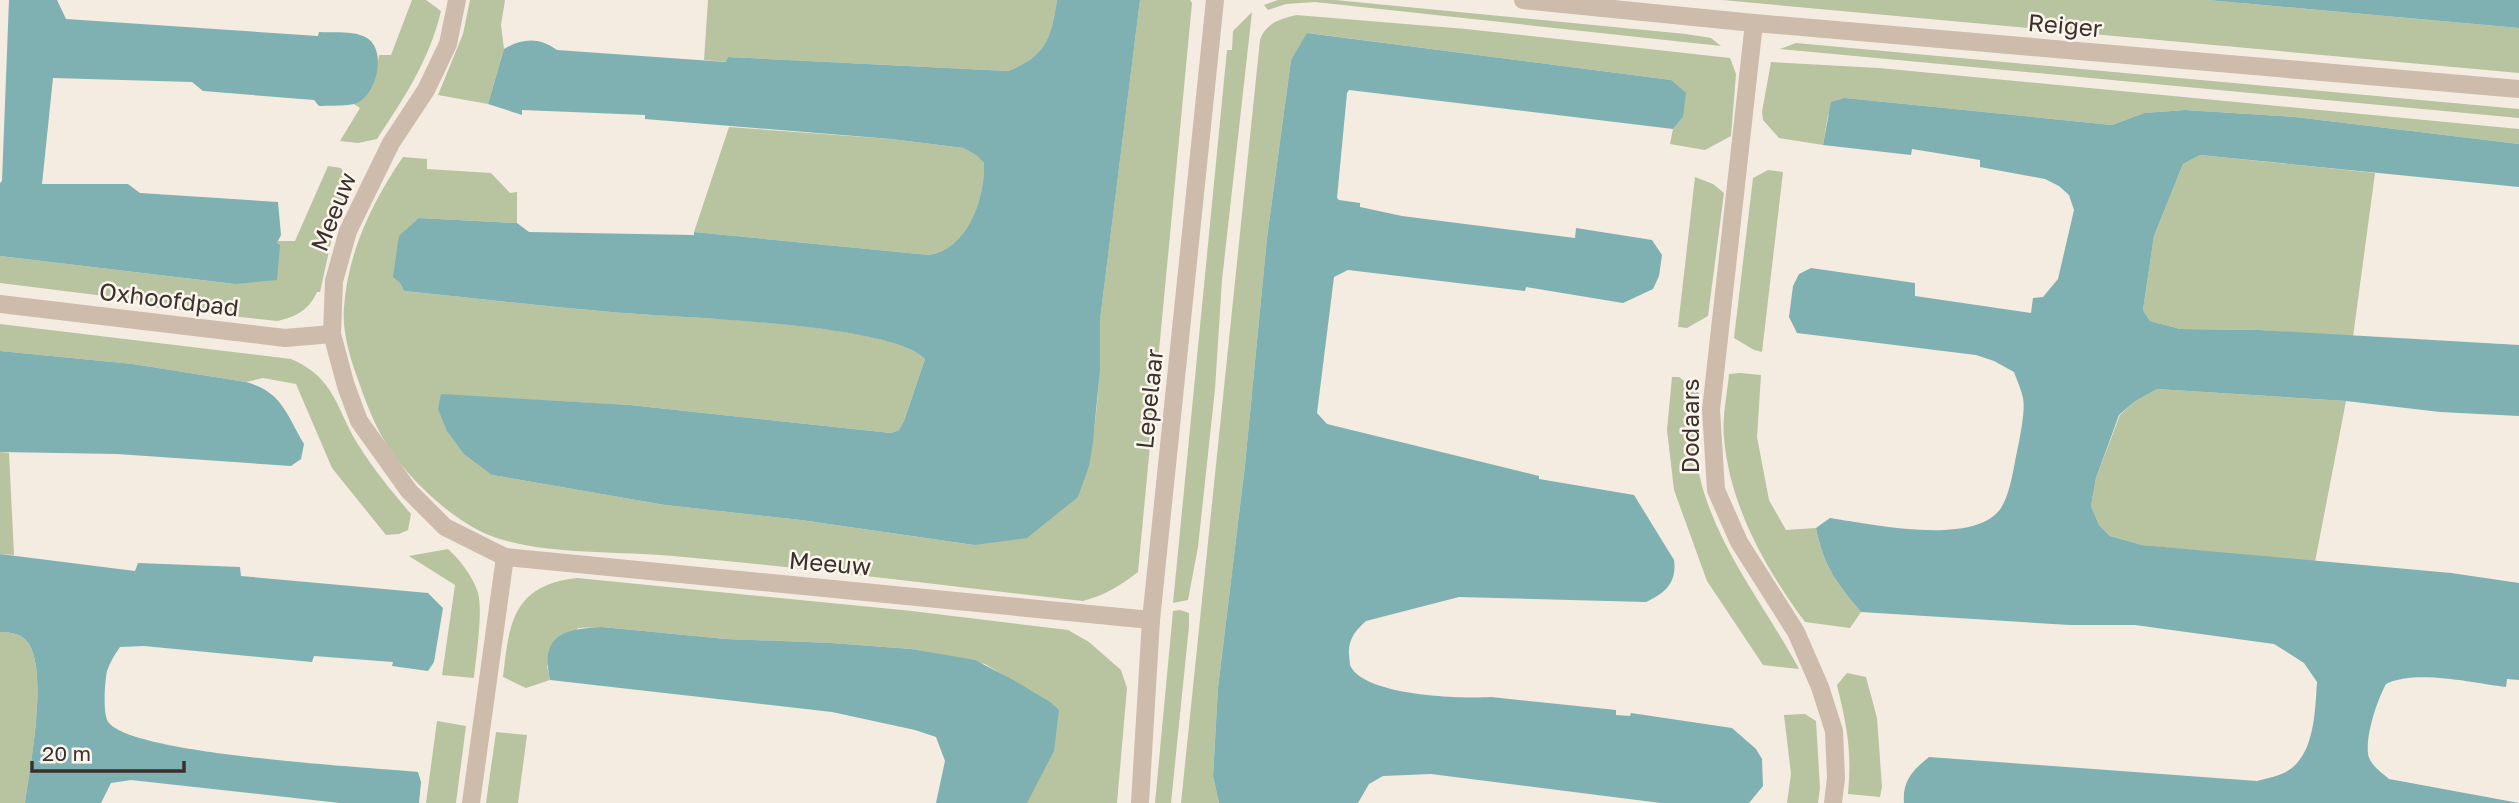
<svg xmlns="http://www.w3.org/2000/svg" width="2519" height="803" font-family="'Golos Text',sans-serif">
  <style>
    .green { fill: #b8c4a0 }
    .water { fill: #7fb0b2 }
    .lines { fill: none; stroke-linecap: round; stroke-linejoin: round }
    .minor { stroke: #cdbbac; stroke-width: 18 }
    .labels { text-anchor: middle; stroke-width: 5; stroke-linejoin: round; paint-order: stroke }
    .street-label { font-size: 24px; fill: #3b302b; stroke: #fbf5ee }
  </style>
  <rect width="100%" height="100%" fill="#f4ebe1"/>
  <g class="green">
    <path d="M412 0H426L441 11C430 59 404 98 377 139L358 143 340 141 360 108 354 104C371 95 376 73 379 55H391Z"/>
    <path d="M470 0H505L501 25 504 49 488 104 438 95 463 34Z"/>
    <path d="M708 0H1057C1051 39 1046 56 1008 71L728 57 727 62 704 60Z"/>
    <path d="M1140 0H1190L1192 3 1138 572C1120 586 1105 595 1083 601 946 586 810 568 673 556 619 551 552 555 500 539 455 526 401 473 380 433 370 414 363 394 356 374 349 354 342 329 344 307 348 252 372 202 403 157L427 159V169L491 173 510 193 517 192V223L419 218 400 283 404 291C473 298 542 306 611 312 672 318 887 321 925 359L904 421 899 430 891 433 630 405 441 395 492 475 665 505 801 520 974 545 1078 497C1098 440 1100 380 1100 320Z"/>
    <path d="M1278 0H1335L1686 34 1711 38 1721 46 1315 2 1286 4 1268 10 1264 5Z"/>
    <path d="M1722 0H2207L2519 28V73Z"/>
    <path d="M1252 12 1222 280 1215 389 1198 547 1188 600 1173 603 1227 50H1232L1233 31Z"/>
    <path d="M1296 15 1466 29 1730 58 1736 74 1731 136 1705 150 1670 144 1673 129 1683 117 1671 80 1308 33 1291 60 1267 238 1245 465 1218 688 1213 776 1219 803H1181L1260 40C1266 23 1280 19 1296 15Z"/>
    <path d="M1796 43 2519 109V118L1780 49Z"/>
    <path d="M1771 62 1879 68 2519 129V144L2295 117 2185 110 2144 113 2112 125 1845 98 1828 115 1823 145 1779 138 1763 120 1762 112Z"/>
    <path d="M729 127 891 139 963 148 976 155 984 163C985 198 968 249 929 255L694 232Z"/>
    <path d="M2200 155 2375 173 2353 337 2259 330 2180 329 2150 321 2143 310 2154 236 2183 164Z"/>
    <path d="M328 166 341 168 352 186 333 233 320 292H317C309 310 296 317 277 321L143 306 137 300 0 283V256L235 284 278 241H295Z"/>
    <path d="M1768 170 1783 172 1762 352 1754 350 1734 338 1753 178Z"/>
    <path d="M1695 177 1713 184 1724 193 1708 316 1687 328 1678 327Z"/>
    <path d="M0 324 291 359C336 378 336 410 359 446 375 471 392 492 411 514L408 530 399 534 386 535 332 468 296 384 263 378 246 382 133 364 0 351Z"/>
    <path d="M1740 373 1761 375 1757 437 1769 500 1786 530 1816 528C1823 565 1837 584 1861 612L1850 628 1805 622C1765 568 1730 506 1724 438 1722 418 1727 395 1729 374Z"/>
    <path d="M1672 377H1679L1699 393C1698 409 1694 426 1695 441 1698 525 1761 598 1799 669L1763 665 1707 581 1674 490 1667 430Z"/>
    <path d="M2157 389 2346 401 2315 562 2142 545 2110 536 2099 525 2091 506 2096 478 2120 415 2134 402Z"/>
    <path d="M0 452 9 453 14 555 0 554Z"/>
    <path d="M448 549C460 560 471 574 477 590 484 607 476 657 474 678L442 675 455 585 409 556Z"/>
    <path d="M577 578 912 611 1068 630 1089 642 1121 670 1127 688 1117 803H1027L1029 691 985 664 911 649 832 643 726 639 602 627 578 628 547 666 550 680 526 688 503 677C509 623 513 585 577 578Z"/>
    <path d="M1180 610 1189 613V626L1171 803H1155L1173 611Z"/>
    <path d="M0 632C11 632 23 634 29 644 48 676 30 765 25 803H0Z"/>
    <path d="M1847 673 1866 677 1877 718 1882 787 1880 797 1848 794C1852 750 1847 727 1837 685Z"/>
    <path d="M1805 714 1816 721 1820 788 1818 803H1787L1791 774 1784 715Z"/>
    <path d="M437 721 466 726 456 803H426Z"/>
    <path d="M496 732 527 735 518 803H486Z"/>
  </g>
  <g class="water">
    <path d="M9 0H57L66 19 318 36 319 32C333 33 354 30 367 38 387 50 377 94 357 103 346 107 330 105 319 106L314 100 203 91 192 82 53 78 42 184H128L140 193 278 202 281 235 277 243 280 245 277 280 235 284 0 256V183L2 181Z"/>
    <path d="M1057 0H1140L1100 320V369L1093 442 1089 466 1078 497 1027 538 974 545 801 520 665 505 492 475 464 454 447 431 438 409 441 394 630 405 891 433 899 430 904 421 925 359C889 322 671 318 611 312 542 306 473 298 404 291L400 283 393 277 399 236 419 218 517 223 529 232 694 235V232L929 255C968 249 985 198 984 163L976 155 963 148 891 139 645 119V115L522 110V115L488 104 504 49C523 38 539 37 557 50L726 62 728 57 1008 71C1046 56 1051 39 1057 0Z"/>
    <path d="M2207 0H2519V28Z"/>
    <path d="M1307 33 1671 80 1686 93 1683 117 1673 129 1349 90 1347 93 1337 198 1339 200 1360 203V207L1402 216 1575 238 1576 228 1652 240 1662 255 1659 276 1653 289 1623 303 1526 287 1525 291 1348 270 1334 277 1317 413 1327 424 1539 476V479L1634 495 1674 560C1677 582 1666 593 1646 602L1459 597 1366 621C1356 630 1348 639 1349 654 1349 654 1350 664 1350 665 1363 696 1461 699 1491 697L1616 710V715L1630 716 1631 713 1732 728 1756 749 1762 759 1763 786 1749 803H1661L1431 774 1383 776 1369 784 1358 803H1219L1213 776 1218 688 1245 465 1267 238 1291 60Z"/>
    <path d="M1845 98 2112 125 2144 113 2185 110 2295 117 2519 144V187L2200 155 2183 164 2154 236 2143 310 2150 321 2180 329 2259 330 2519 345V416L2440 412 2346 401 2157 389 2134 402 2119 415 2096 478 2091 506 2099 525 2110 536 2142 545 2451 573 2519 583V680L2507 679 2506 687C2473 683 2416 669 2386 684 2377 701 2366 733 2368 754 2370 765 2381 772 2389 779L2519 803H1904C1902 781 1913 770 1929 757L2257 781C2267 778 2280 776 2289 770 2315 753 2315 710 2317 682L2304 663 2274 644 2135 625H2070L1861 612C1837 584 1823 565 1816 528L1830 518C1870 524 1975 547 2001 508 2009 495 2012 477 2015 462 2018 447 2026 412 2023 398 2021 389 2017 380 2014 372L1994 361 1976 355 1797 333 1789 317 1793 286 1799 274 1811 268 1915 283V296L2031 313 2033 298 2043 297 2058 279 2074 210 2069 195 2059 186 2045 179 1980 167V160L1912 149 1911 155 1823 145 1831 102Z"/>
    <path d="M0 351 133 364 246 382C282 392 286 414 304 444L301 459 291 466 117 454 0 452Z"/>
    <path d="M0 554 135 571 138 563 240 567 241 576 428 593 443 608 434 662 428 671 392 666 393 662 314 656 312 662 144 646 120 647C115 654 110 662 107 671 105 680 102 716 109 723 136 755 366 767 418 772L421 782 419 803H340L131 780 111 783 101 803H25C30 765 48 676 29 644 23 634 11 632 0 632Z"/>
    <path d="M602 627 726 639 832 643 911 649 975 660 1015 681 1050 702 1059 710 1054 751 1027 803H936L945 761 936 737 915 730 832 712 550 680C540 635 563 629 602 627Z"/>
  </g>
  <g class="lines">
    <g class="minor">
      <path d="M457 0 448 44 426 90 391 143 348 231 334 281 332 334 346 386 359 421 409 491 445 527 505 557 1151 620"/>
      <path d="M1523 0 1754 23 2519 89"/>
      <path d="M1754 23 1711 410 1716 490 1739 542 1796 632 1820 687 1834 731 1836 778 1833 803"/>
      <path d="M0 304 285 338 332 334"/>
      <path d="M471 803 505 557"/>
      <path d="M1140 803 1151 620 1215 0"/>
    </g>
  </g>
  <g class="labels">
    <g class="street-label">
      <text transform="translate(2065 26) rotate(5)" y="8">Reiger</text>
      <text transform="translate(334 212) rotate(-68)" y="8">Meeuw</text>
      <text transform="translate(169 300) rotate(7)" y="8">Oxhoofdpad</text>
      <text transform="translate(1150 399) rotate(-84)" y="8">Lepelaar</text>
      <text transform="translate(1691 426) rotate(-90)" y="8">Dodaars</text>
      <text transform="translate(830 564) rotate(5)" y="8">Meeuw</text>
    </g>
  </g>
  <path d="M32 761v10h152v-10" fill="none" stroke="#3b302b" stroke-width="3.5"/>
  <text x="42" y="761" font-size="21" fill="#3b302b" stroke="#fbf5ee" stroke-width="5" paint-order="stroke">20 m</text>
</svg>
